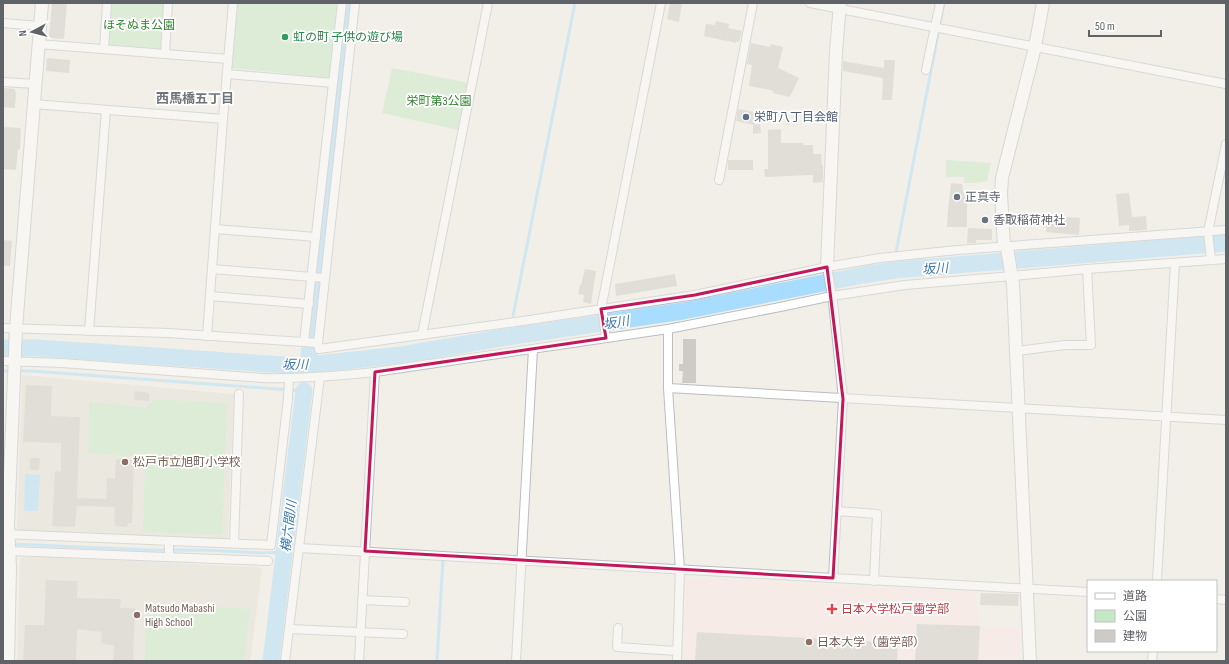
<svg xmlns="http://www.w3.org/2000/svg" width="1229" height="664" font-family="'Sofia Sans Condensed','Noto Sans JP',sans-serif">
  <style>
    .education { fill: #e4e0d8 }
    .medical { fill: #fce6e5 }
    .green { fill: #c5e9c4 }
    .water { fill: #a9ddff }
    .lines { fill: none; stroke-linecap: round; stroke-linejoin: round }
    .stream { stroke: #a9ddff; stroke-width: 3 }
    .river { stroke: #a9ddff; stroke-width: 17 }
    .building { fill: #cecbc6 }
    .street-casing { stroke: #babdc1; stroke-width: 10 }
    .secondary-casing { stroke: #b8bcc1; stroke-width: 14 }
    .street { stroke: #fff; stroke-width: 8 }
    .secondary { stroke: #fff; stroke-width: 12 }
    .marked { fill: none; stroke: #c2185b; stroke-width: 3; stroke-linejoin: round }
    .leisure-dot { fill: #2e9e5b; stroke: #fff; stroke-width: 1.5 }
    .service-dot { fill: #5c6f8a; stroke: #fff; stroke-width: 1.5 }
    .worship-dot { fill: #6b7280; stroke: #fff; stroke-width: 1.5 }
    .education-dot { fill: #8d6e63; stroke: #fff; stroke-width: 1.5 }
    .health-dot { fill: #e0444e; stroke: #fff; stroke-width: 1.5 }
    .labels { text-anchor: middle; stroke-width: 3.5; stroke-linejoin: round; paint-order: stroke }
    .park-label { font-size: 12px; fill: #328333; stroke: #fff }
    .leisure-label { font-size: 12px; fill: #27864d; stroke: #fff; text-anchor: start }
    .service-label { font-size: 12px; fill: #4e5e75; stroke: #fff; text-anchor: start }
    .worship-label { font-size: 12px; fill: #5b616d; stroke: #fff; text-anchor: start }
    .education-label { font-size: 12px; fill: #785e54; stroke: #fff; text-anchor: start }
    .health-label { font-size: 12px; fill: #be3a42; stroke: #fff; text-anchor: start }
    .neighbourhood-label { font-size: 13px; font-weight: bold; fill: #6f757a; stroke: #fff }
    .water-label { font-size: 13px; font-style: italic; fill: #3f78ad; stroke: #fff }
  </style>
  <rect width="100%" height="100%" fill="#f1efe7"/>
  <g class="education">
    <path d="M22 375 234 394 228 537 225 540 20 531 17 529Z"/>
    <path d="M26 556 257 567 262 569 250 661H17L20 559Z"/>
  </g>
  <path class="medical" d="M686 578 975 592 980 626 1020 628V661H684Z"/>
  <g class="green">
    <path d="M112 3H164L161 50 108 45Z"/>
    <path d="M237 3H324L339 5 330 78 232 68Z"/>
    <path d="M392 68 470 83 463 131 382 113Z"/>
    <path d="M946 160 991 163 987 181 975 183H964V177H946Z"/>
    <path d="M154 399 227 403 222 535 143 532 145 458 88 453 89 402 146 408Z"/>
    <path d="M146 603 250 609 244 661H145Z"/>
  </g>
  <path class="water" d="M25 474 40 475 38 511H24Z"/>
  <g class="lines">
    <g class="stream">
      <path d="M895 270 897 247 944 3"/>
      <path d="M513 316 575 3"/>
      <path d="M3 371H11"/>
      <path d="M17 371H31L304 391"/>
      <path d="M11 544 148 550H205L263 553 285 552"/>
      <path d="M437 661 443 559"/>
    </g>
    <g class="river">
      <path d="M3 348H38L298 366 401 355 501 338 683 311 863 275 895 270 1226 243"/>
      <path d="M308 364 348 3"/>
      <path d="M271 661 304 391"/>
    </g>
  </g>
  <g class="building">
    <path d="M52 3H67L64 39 49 38Z"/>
    <path d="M670 3H682L679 22 667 19Z"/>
    <path d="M716 21 729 24 728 28 742 31 739 42 736 41V43L704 36 706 24 715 25Z"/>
    <path d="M751 43 770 47 771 44 783 47 778 68 799 78 790 97 773 93V91L766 89 749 86 752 65 747 64Z"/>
    <path d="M47 58 70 60 69 73 46 71Z"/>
    <path d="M884 60H895L892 100H882L883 78 843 71V61L884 68Z"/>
    <path d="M3 88 15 89V92H16L15 108 3 107Z"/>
    <path d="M738 109 754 112 753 113 757 114 755 125 760 124 761 133 753 134V125H754L736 121Z"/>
    <path d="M3 127 21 128 20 150 18 149 16 170 3 169Z"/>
    <path d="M781 129V143H803V145H813V154H821L822 166H823V182L813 183V175L765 177 764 169H768V130Z"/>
    <rect x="728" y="160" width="25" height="10"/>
    <path d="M951 183 962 184 963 192H965L964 196 967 195V227H947L948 211Z"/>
    <path d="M1129 193 1132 217 1146 216 1147 230 1129 231V225L1119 226 1116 194Z"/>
    <path d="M1055 216 1080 218 1079 235 1046 232 1047 219 1055 220Z"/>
    <path d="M968 228 992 229V240H976V243H967Z"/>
    <path d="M3 240 12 241 10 266H3Z"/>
    <path d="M585 269 596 271 591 304 583 302 584 295 578 294 580 285H581Z"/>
    <path d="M675 274 677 286 616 296 615 284Z"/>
    <path d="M683 339H696V383H682L683 371H679V364H683Z"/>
    <path d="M26 385 52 386 51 416 80 417 77 498 106 499 107 478 115 479 116 459 134 460 132 523H128L127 527 115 526 116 522 114 523 115 507 77 506 75 527 52 526 55 471 61 472V443L23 442Z"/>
    <path d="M135 391 149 393V401L134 400Z"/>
    <path d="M30 458H40L39 470H30Z"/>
    <path d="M46 580 78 581 77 598 121 599 120 608H135L133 661H113L114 646 101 643 102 632 77 629 76 661H23L25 625H44Z"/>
    <path d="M981 593 1019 594 1018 606 980 605Z"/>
    <path d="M917 624 980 626 978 661H915Z"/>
    <path d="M697 632 898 643 897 661H695Z"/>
  </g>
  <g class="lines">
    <defs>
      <g id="street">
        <path d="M355 3 318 343 319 349 516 322 695 295 827 267 880 258 957 250 1226 230"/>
        <path d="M810 3 1226 84"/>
        <path d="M3 23 40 26"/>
        <path d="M38 44 165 54 168 3"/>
        <path d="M104 49 107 3"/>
        <path d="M165 54 228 59"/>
        <path d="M926 70 940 3"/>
        <path d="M227 74 333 83"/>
        <path d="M3 82 35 84"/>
        <path d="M33 104 223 119"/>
        <path d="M719 180 753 3"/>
        <path d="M215 229 316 237"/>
        <path d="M1211 260 1208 232 1226 144"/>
        <path d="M827 267 833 302 843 399 833 578 1088 592"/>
        <path d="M212 269 325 278"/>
        <path d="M210 296 309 304"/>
        <path d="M3 328 168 333 318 343"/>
        <path d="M668 329V388L680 570 677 661"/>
        <path d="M89 331 106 110"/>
        <path d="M422 335 488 3"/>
        <path d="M207 336 223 119 233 3"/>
        <path d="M606 338 602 304 661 3"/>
        <path d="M304 342 342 3"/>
        <path d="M1017 351 1065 345H1091L1087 269"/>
        <path d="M3 361 62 363 263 378C300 379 337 376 375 372L668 329 780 307 832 296 905 285 1012 276 1087 269 1226 259"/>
        <path d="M668 388 1226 420"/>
        <path d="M837 511 877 514 874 581"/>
        <path d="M4 534 271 545 288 398 289 379"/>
        <path d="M234 543 239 394"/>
        <path d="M299 548 833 578"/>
        <path d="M9 551 268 561"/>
        <path d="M169 557V542"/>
        <path d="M1157 581 1175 263"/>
        <path d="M1216 599 1226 600"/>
        <path d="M362 600 405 602"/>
        <path d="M618 628 617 647 677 651"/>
        <path d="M289 629 403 634"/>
        <path d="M285 661 320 377"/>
        <path d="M359 661 375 372"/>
        <path d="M516 661 533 349"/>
        <path d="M1152 661 1153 651"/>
      </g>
      <g id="secondary">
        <path d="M827 267 836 52 840 3"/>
        <path d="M8 661 10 568 8 525 16 328 42 3"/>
        <path d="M1030 661 1013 284 1007 248 1004 245 1001 194 1002 178 1035 47 1043 3"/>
      </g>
    </defs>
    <use href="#street" class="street-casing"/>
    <use href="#secondary" class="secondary-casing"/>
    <use href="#street" class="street"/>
    <use href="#secondary" class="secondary"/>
  </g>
  <path d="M0 0H1229V664H0ZM827 267 843 399 833 578 365 551 375 372 606 338 601 309 695 295Z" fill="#f1efe7" fill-opacity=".55" fill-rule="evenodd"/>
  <path class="marked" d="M827 267 843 399 833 578 365 551 375 372 606 338 601 309 695 295Z"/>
  <circle class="leisure-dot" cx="285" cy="37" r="4"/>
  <circle class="service-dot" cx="746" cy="117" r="4"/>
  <g class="worship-dot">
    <circle cx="957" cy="197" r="4"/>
    <circle cx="985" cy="220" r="4"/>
  </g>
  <g class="education-dot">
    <circle cx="125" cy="462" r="4"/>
    <circle cx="137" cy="615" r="4"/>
    <circle cx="809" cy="642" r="4"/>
  </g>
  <path class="health-dot" d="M830 603h4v4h4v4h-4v4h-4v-4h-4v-4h4z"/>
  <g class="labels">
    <g class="park-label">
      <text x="139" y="29">ほそぬま公園</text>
      <text x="439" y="105">栄町第3公園</text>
    </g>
    <g class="leisure-label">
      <text x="293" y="41">虹の町 子供の遊び場</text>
    </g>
    <g class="service-label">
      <text x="754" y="121">栄町八丁目会館</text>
    </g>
    <g class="worship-label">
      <text x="965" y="201">正真寺</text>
      <text x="993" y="224">香取稲荷神社</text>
    </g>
    <g class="education-label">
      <text x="133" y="466">松戸市立旭町小学校</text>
      <text x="145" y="612">Matsudo Mabashi<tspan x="145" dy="14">High School</tspan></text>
      <text x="817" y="646">日本大学（歯学部）</text>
    </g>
    <g class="health-label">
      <text x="841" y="613">日本大学松戸歯学部</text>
    </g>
    <g class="neighbourhood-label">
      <text x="195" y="103">西馬橋五丁目</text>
    </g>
    <g class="water-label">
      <text transform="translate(935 268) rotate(-5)" y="5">坂川</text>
      <text transform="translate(616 322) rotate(-9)" y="5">坂川</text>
      <text x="295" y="369">坂川</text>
      <text transform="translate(288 526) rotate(-83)" y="5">横六間川</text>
    </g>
  </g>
  <rect width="1229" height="664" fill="none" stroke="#5f6368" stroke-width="8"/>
  <rect x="1087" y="580" width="130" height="72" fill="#ffffff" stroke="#bfc1c3"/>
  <rect x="1095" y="593" width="20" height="6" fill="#ffffff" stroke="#bfc1c3"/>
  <text x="1123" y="600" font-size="12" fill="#5f6368">道路</text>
  <rect x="1095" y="610" width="20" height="12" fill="#c5e9c4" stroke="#bfc1c3"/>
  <text x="1123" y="620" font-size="12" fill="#5f6368">公園</text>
  <rect x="1095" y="630" width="20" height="12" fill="#cecbc6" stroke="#bfc1c3"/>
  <text x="1123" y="640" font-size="12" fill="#5f6368">建物</text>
  <g transform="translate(32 32) rotate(263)" stroke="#ffffff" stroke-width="3" paint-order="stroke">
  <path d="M0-3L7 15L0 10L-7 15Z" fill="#5f6368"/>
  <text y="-6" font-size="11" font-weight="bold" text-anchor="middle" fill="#5f6368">N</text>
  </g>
  <path d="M1089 30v6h72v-6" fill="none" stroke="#5f6368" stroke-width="2"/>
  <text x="1095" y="30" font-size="12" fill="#5f6368" stroke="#ffffff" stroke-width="3" paint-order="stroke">50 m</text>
</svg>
